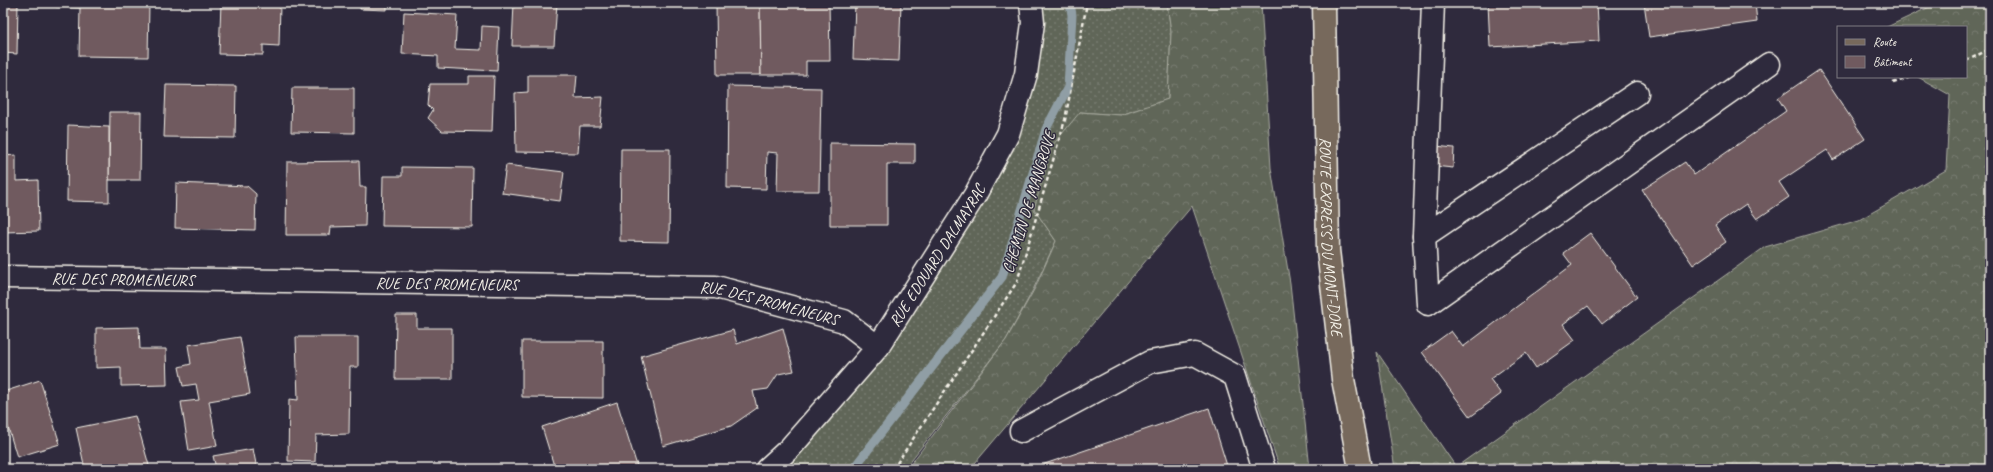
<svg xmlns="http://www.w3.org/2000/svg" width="1993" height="472" font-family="Caveat,sans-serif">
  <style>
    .grass { fill: url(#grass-dots); stroke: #aaaca0 }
    .forest { fill: url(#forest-crowns); stroke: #aaaca0 }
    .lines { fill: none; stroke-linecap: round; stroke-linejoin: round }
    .stream { stroke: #909ea5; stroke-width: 9 }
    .building { fill: #705a5f; stroke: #f4f1e8 }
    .minor-casing { stroke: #f4f1e8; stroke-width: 25 }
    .major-casing { stroke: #f4f1e8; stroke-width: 25 }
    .path { stroke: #f4f1e8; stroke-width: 2.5; stroke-dasharray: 4 3; stroke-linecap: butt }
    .minor { stroke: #2f2a3d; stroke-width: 22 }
    .major { stroke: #77695c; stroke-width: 22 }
    .labels { text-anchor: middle; stroke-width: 3; stroke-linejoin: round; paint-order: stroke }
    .street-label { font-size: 16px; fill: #f4f1e8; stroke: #2f2a3d }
  </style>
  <defs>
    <pattern id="grass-dots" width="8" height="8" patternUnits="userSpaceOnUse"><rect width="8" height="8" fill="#606659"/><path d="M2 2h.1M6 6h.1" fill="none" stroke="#777c71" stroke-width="1.8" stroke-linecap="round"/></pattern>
    <pattern id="forest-crowns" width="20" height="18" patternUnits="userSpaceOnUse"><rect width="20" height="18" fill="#606659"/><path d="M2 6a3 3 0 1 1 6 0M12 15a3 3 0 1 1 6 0" fill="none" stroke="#777c71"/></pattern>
  </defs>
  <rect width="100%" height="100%" fill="#2f2a3d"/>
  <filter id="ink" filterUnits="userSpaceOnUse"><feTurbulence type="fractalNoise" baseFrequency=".025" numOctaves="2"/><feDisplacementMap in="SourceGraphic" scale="8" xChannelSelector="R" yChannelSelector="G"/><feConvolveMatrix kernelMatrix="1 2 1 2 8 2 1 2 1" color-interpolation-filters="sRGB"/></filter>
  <g filter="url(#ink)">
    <path class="grass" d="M1031 3H1167L1171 32 1168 99 1121 115 1080 112 1034 209 1056 241 1033 290 1006 340 904 469H767L878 347 1008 134Z"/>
    <g class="forest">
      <path d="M1167 3H1261L1271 168 1290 283 1310 469H1280L1192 206 970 469H907L1006 340 1035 288 1056 241 1034 209 1052 146 1080 112 1121 115 1168 99 1171 32Z"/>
      <path d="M1938 3H1990V469H1395L1377 352 1456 467 1765 247 1859 220 1946 170 1950 95 1918 77H1966V27H1887Z"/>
    </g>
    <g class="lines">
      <path class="stream" d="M853 469 1002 277 1046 129 1068 87 1072 15 1070 3"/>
    </g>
    <g class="building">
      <path d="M3 3H18L17 54 3 53Z"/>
      <path d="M56 3H149L148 57 79 56 80 8 56 7Z"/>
      <path d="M221 3H280L279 46 263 45V55L219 54Z"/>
      <path d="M360 3H387V10L360 9Z"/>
      <path d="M514 3H557L554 46H512Z"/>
      <path d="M716 3H760L761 75H717Z"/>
      <path d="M760 3H829L830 61H806V75H761Z"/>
      <path d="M855 3H901L899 61 853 59Z"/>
      <path d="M1488 3H1597L1599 41 1490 47Z"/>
      <path d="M1644 3H1755L1757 22 1649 37Z"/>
      <path d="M404 12 457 15 455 49 481 50 482 26 499 27 497 71 438 68V56L402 54Z"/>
      <path d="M1819 70 1865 139 1833 160 1827 150 1779 182 1789 197 1757 219 1746 204 1715 225 1726 242 1693 265 1642 190 1685 162 1694 175 1786 111 1778 98Z"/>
      <path d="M528 75H577L575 98 603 97 600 126H580L578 153 516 152 515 93 528 92Z"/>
      <path d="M469 76H494L492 132 442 131 428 118 433 110 428 105 430 84H469Z"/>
      <path d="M166 85 236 86 235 138 164 137Z"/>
      <path d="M728 86 821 88 819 191H777L778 153 767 152 766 189 727 188Z"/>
      <path d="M292 88H354V133L291 132Z"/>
      <path d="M110 112H141L140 180H109Z"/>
      <path d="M68 125 109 127V202L67 201Z"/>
      <path d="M830 143 915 144V164H887V225H830Z"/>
      <path d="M1436 146 1454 148 1453 168 1434 166Z"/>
      <path d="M621 149H670L669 242 620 241Z"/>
      <path d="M16 155V181L38 180 39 231 3 232V156Z"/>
      <path d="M359 161 360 187H366L365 226 331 227 330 235H286L287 162Z"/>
      <path d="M506 165 564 172 560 201 502 193Z"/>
      <path d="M402 167 473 168 472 227 382 226 383 176H402Z"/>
      <path d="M176 183 247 186 256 194 255 230 175 228Z"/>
      <path d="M1590 233 1637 297 1602 324 1588 306 1563 324 1575 340 1536 368 1526 353 1490 379 1501 394 1470 417 1422 352 1451 331 1463 347 1572 265 1563 253Z"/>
      <path d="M396 315H417V328H452V379H395Z"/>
      <path d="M139 327 140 349H166L167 385 121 386V367L96 368V328Z"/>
      <path d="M783 328 794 371 778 374 768 389 753 391 757 408 731 426 663 446 641 356 733 330 737 344Z"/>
      <path d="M240 337 250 394 209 401 217 446 189 451 181 402 199 400 196 384 183 386 179 367 191 364 188 345Z"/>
      <path d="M296 337H358V367H350L349 434 316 435 315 462 288 461 289 399 298 400Z"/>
      <path d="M522 341H603V398L522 397Z"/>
      <path d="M40 380 60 444 17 457 3 411V392Z"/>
      <path d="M617 402 638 469H555L542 427Z"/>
      <path d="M1209 408 1228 469H1030Z"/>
      <path d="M135 416 150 469H85L76 428Z"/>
      <path d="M253 449 257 469H211L216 468 213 456Z"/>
    </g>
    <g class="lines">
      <defs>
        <g id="minor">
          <path d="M1433 3 1424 236 1637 93"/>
          <path d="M1424 236 1428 304 1769 64"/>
          <path id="s1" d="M3 277 716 287 844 321 878 347"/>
          <path d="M1021 431 1150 362 1195 354 1235 376 1264 469"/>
          <path id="s2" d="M767 469 790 448 878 347 975 195 1008 134 1026 74 1033 23 1031 3"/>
        </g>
        <g id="major">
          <path id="s3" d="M1324 3 1328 250 1343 379 1360 469"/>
        </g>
      </defs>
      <use href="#minor" class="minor-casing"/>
      <use href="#major" class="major-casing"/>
      <g class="path">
        <path d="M1966 61 1990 49"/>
        <path d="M1893 83 1911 77"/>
        <path d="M893 469 1017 282 1065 120 1087 3"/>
      </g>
      <use href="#minor" class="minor"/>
      <use href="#major" class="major"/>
    </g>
  </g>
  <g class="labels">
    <g class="street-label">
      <text transform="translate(1028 202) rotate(-73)" y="6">CHEMIN DE MANGROVE</text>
      <text dy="6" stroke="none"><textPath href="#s3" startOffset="234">ROUTE EXPRESS DU MONT-DORE</textPath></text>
      <text dy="6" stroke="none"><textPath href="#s2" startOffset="274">RUE EDOUARD DALMAYRAC</textPath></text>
      <text dy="6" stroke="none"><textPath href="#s1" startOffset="120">RUE DES PROMENEURS</textPath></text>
      <text dy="6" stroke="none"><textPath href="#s1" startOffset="444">RUE DES PROMENEURS</textPath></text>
      <text dy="6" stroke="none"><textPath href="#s1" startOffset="768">RUE DES PROMENEURS</textPath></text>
    </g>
  </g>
  <rect width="1993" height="472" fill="none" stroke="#2f2a3d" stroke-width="16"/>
  <rect x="8" y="8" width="1977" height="456" fill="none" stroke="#f4f1e8" stroke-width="1.5" filter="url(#ink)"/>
  <rect x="1837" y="26" width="130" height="52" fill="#2f2a3d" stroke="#7e7a81"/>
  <rect x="1845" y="39" width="20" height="6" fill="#77695c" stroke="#7e7a81"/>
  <text x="1873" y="46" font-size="12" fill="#f4f1e8">Route</text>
  <rect x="1845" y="56" width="20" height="12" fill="#705a5f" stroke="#7e7a81"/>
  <text x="1873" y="66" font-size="12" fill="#f4f1e8">Bâtiment</text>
</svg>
